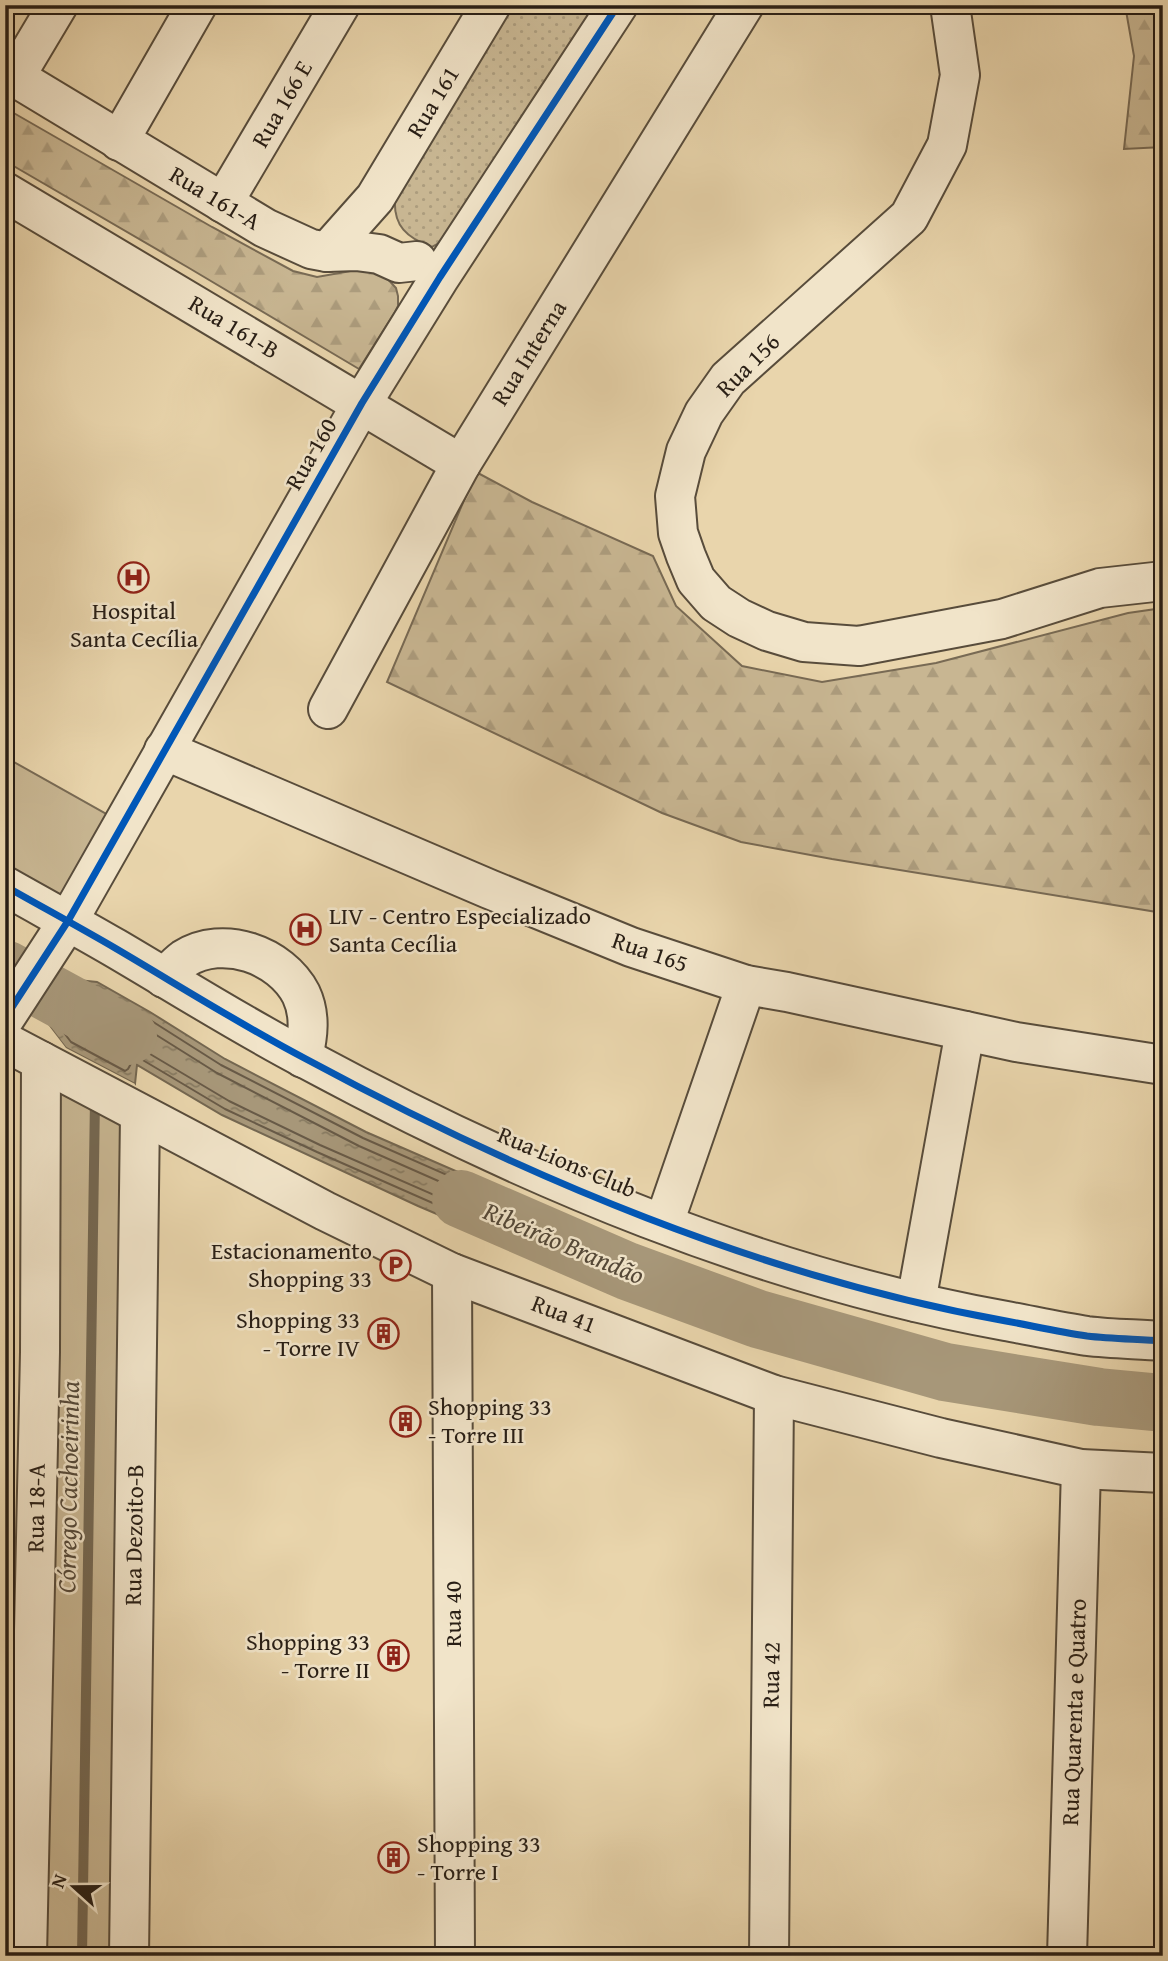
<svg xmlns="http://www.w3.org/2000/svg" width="1168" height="1961" font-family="'Gentium Book Plus',serif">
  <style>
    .grass { fill: #c8b692; stroke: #786a54; stroke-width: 2 }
    .forest { fill: url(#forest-firs); stroke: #786a54; stroke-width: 2 }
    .park { fill: url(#park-dots); stroke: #786a54; stroke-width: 2 }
    .water { fill: url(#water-ripples); stroke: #746751; stroke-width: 2 }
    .pier { fill: #e9d5ac }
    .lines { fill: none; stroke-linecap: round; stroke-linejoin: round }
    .shore { stroke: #685a47; stroke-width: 2 }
    .stream { stroke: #746751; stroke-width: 10 }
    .river { stroke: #a79779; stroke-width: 58 }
    .minor-casing { stroke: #584c3b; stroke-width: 42 }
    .minor { stroke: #f1e4c9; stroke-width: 38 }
    .cycleway-casing { stroke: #f1e4c9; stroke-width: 11 }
    .cycleway { stroke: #0057b8; stroke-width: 7 }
    .labels { text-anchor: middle; stroke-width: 5; stroke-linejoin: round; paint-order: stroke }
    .street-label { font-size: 24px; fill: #281e15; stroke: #f1e4c9 }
    .poi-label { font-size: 24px; fill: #281e15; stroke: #f1e4c9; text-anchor: start }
    .water-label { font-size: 26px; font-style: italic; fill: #544838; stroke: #f1e4c9 }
  </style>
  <defs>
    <pattern id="forest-firs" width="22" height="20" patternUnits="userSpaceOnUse" patternTransform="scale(1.75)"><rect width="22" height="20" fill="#c8b692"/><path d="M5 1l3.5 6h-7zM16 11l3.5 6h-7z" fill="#ac9c7d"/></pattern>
    <pattern id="park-dots" width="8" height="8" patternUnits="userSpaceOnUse" patternTransform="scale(1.75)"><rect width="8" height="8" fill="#c8b692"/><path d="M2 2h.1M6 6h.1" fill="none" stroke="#ac9c7d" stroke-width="1.8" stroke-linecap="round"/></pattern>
    <pattern id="water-ripples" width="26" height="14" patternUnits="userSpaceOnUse" patternTransform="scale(1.75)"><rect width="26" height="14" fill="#a79779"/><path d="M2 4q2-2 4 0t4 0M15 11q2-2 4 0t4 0" fill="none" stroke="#887b62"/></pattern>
  </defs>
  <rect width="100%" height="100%" fill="#e9d5ac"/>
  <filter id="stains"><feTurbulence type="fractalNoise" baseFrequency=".00286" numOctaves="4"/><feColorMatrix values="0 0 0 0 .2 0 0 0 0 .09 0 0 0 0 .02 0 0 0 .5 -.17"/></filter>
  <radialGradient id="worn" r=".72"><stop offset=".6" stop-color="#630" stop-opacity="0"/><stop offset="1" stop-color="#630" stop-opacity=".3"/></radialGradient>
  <g class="grass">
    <path d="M5 757 124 824 68 921 5 886Z"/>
    <path d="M41 1061 140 1115 129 1956H27Z"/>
  </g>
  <g class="forest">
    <path d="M1125 5H1163V147L1124 149 1134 56Z"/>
    <path d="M5 108 212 227 293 271 317 277 362 269 384 275 396 288 398 296V306L395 312 359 369 189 268 5 161Z"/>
    <path d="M476 472 532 502 653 556 676 606 742 666 822 682 936 663 1128 613 1163 608V913L832 859 741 842 662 813 387 682Z"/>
  </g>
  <path class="park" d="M506 5H597L445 240 432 247C407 238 393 226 395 198Z"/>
  <path class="water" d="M68 979 97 982 150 1012 225 1059 366 1132 543 1209 526 1252 418 1206 222 1115 137 1065 135 1084 66 1048 46 1022Z"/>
  <path class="pier" d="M66 976H70L46 1022 66 1048 135 1084 134 1087 64 1051 43 1024V1020Z"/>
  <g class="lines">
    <g class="shore">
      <path d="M74 987 95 990 147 1018 221 1065 363 1138 531 1212 533 1216 523 1240 519 1241 317 1152 225 1109 141 1059 133 1060 128 1069 125 1071 71 1042 55 1021 71 989Z"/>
      <path d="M79 996 92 998 142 1026 217 1073 359 1146 520 1217 522 1220 519 1228 514 1230 320 1145 229 1101 145 1051H133L120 1058 77 1036 65 1020 76 998Z"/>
      <path d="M83 1008H89L134 1033 135 1038 119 1046 83 1027 77 1019Z"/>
    </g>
    <path class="stream" d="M82 1956 95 1099"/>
    <g class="river">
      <path d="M5 969 128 1036"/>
      <path d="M461 1199 627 1271 758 1319 945 1372 1099 1397 1163 1403"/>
    </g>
    <defs>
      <g id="minor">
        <path d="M950 5 960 75 947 145 909 217 728 379 704 413 686 451 675 496 678 533 686 556 696 580 716 603 739 618 767 631 804 642 859 646 1002 619 1100 588 1163 581"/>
        <path d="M5 71 265 228 311 249 327 252 356 251 379 254 399 263 417 261"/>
        <path d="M15 77 58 5"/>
        <path d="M119 141 197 5"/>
        <path d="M5 192 461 464"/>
        <path d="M223 203 340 5"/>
        <path d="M327 252 375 198 491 5"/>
        <path d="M328 709 461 464 744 5"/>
        <path d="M164 750 489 889 631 947 746 985 787 992 1016 1042 1163 1065"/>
        <path d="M5 886C42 907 79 927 115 948 178 985 241 1025 306 1059 525 1177 761 1277 1006 1321 1033 1326 1060 1332 1087 1336 1112 1339 1138 1339 1163 1341"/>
        <path d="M164 978C170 972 177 964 184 959 223 934 281 955 301 994 311 1015 308 1036 303 1058"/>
        <path d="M5 1018 68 921 362 403 440 277 618 5"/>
        <path d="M5 1042 325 1211 452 1273 774 1395 941 1438 1081 1469 1163 1473"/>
        <path d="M664 1223 746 985"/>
        <path d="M452 1273 455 1956"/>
        <path d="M916 1302 965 1031"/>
        <path d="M27 1956 40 1352 41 1061"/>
        <path d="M129 1956 140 1115"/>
        <path d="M769 1956 774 1395"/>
        <path d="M1067 1956 1081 1469"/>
      </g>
    </defs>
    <use href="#minor" class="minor-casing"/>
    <use href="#minor" class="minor"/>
    <defs>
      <g id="cycleway">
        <path d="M5 886C42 907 79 927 115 948 178 985 241 1025 306 1059 525 1177 761 1277 1006 1321 1033 1326 1060 1332 1087 1336 1112 1339 1138 1339 1163 1341"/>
        <path d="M5 1018 68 921 362 403 440 277 618 5"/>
      </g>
    </defs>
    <use href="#cycleway" class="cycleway-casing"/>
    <use href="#cycleway" class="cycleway"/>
  </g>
  <defs>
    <symbol id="hospital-ring" viewBox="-11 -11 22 22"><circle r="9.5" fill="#f1e4c9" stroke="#8f2418" stroke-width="1.5"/><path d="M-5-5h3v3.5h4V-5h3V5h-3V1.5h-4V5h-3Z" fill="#8f2418"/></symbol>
    <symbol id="parking-ring" viewBox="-11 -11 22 22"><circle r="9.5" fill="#f1e4c9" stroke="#8f2418" stroke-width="1.5"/><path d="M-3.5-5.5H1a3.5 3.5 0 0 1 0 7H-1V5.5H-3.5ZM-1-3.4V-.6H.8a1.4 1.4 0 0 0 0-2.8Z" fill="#8f2418"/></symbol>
    <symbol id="building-ring" viewBox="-11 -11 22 22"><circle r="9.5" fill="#f1e4c9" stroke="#8f2418" stroke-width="1.5"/><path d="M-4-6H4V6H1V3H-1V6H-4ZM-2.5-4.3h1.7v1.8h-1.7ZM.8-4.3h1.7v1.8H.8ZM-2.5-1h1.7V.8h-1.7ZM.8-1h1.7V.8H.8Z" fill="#8f2418"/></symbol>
  </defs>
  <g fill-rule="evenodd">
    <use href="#hospital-ring" x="116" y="560" width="35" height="35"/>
    <use href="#hospital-ring" x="288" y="912" width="35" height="35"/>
    <use href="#parking-ring" x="378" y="1248" width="35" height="35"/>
    <use href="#building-ring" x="366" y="1316" width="35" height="35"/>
    <use href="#building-ring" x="388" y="1404" width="35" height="35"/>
    <use href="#building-ring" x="376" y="1638" width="35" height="35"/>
    <use href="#building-ring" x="376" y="1840" width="35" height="35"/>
  </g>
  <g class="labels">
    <g class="street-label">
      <text transform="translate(433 102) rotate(-59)" y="8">Rua 161</text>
      <text transform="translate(282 104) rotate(-60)" y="8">Rua 166 E</text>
      <text transform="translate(215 198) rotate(31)" y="8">Rua 161-A</text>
      <text transform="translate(234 327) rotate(31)" y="8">Rua 161-B</text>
      <text transform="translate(529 353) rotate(-58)" y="8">Rua Interna</text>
      <text transform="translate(748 365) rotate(-45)" y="8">Rua 156</text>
      <text transform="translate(311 454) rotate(-60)" y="8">Rua 160</text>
      <text transform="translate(650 952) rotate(19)" y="8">Rua 165</text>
      <text transform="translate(567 1162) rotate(23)" y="8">Rua Lions Club</text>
      <text transform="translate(564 1314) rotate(21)" y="8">Rua 41</text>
      <text transform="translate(36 1508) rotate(-89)" y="8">Rua 18-A</text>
      <text transform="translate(134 1535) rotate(-89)" y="8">Rua Dezoito-B</text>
      <text transform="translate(453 1614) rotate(-90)" y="8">Rua 40</text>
      <text transform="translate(771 1675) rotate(-89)" y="8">Rua 42</text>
      <text transform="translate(1074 1712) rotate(-88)" y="8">Rua Quarenta e Quatro</text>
    </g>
    <g class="poi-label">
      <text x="134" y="619" text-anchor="middle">Hospital<tspan x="134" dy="28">Santa Cecília</tspan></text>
      <text x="329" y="924">LIV - Centro Especializado<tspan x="329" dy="28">Santa Cecília</tspan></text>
      <text x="372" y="1259" text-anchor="end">Estacionamento<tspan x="372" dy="28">Shopping 33</tspan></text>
      <text x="360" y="1328" text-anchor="end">Shopping 33<tspan x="360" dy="28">- Torre IV</tspan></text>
      <text x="428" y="1415">Shopping 33<tspan x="428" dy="28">- Torre III</tspan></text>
      <text x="370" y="1650" text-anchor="end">Shopping 33<tspan x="370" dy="28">- Torre II</tspan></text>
      <text x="417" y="1852">Shopping 33<tspan x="417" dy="28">- Torre I</tspan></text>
    </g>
    <g class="water-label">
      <text transform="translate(564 1243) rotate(23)" y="9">Ribeirão Brandão</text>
      <text transform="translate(68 1487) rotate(-89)" y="9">Córrego Cachoeirinha</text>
    </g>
  </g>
  <rect width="1168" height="1961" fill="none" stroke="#e9d5ac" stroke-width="28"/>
  <rect x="7" y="7" width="1154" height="1947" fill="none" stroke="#281e15" stroke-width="3.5"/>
  <rect x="14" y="14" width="1140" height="1933" fill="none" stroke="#281e15" stroke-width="2"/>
  <g transform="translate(74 1887) rotate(291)" stroke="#f1e4c9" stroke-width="5" paint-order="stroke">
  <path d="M0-5L12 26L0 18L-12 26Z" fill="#281e15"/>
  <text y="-10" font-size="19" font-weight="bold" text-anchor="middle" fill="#281e15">N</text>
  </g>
  <rect width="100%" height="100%" filter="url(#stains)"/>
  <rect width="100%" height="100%" fill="url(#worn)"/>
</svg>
